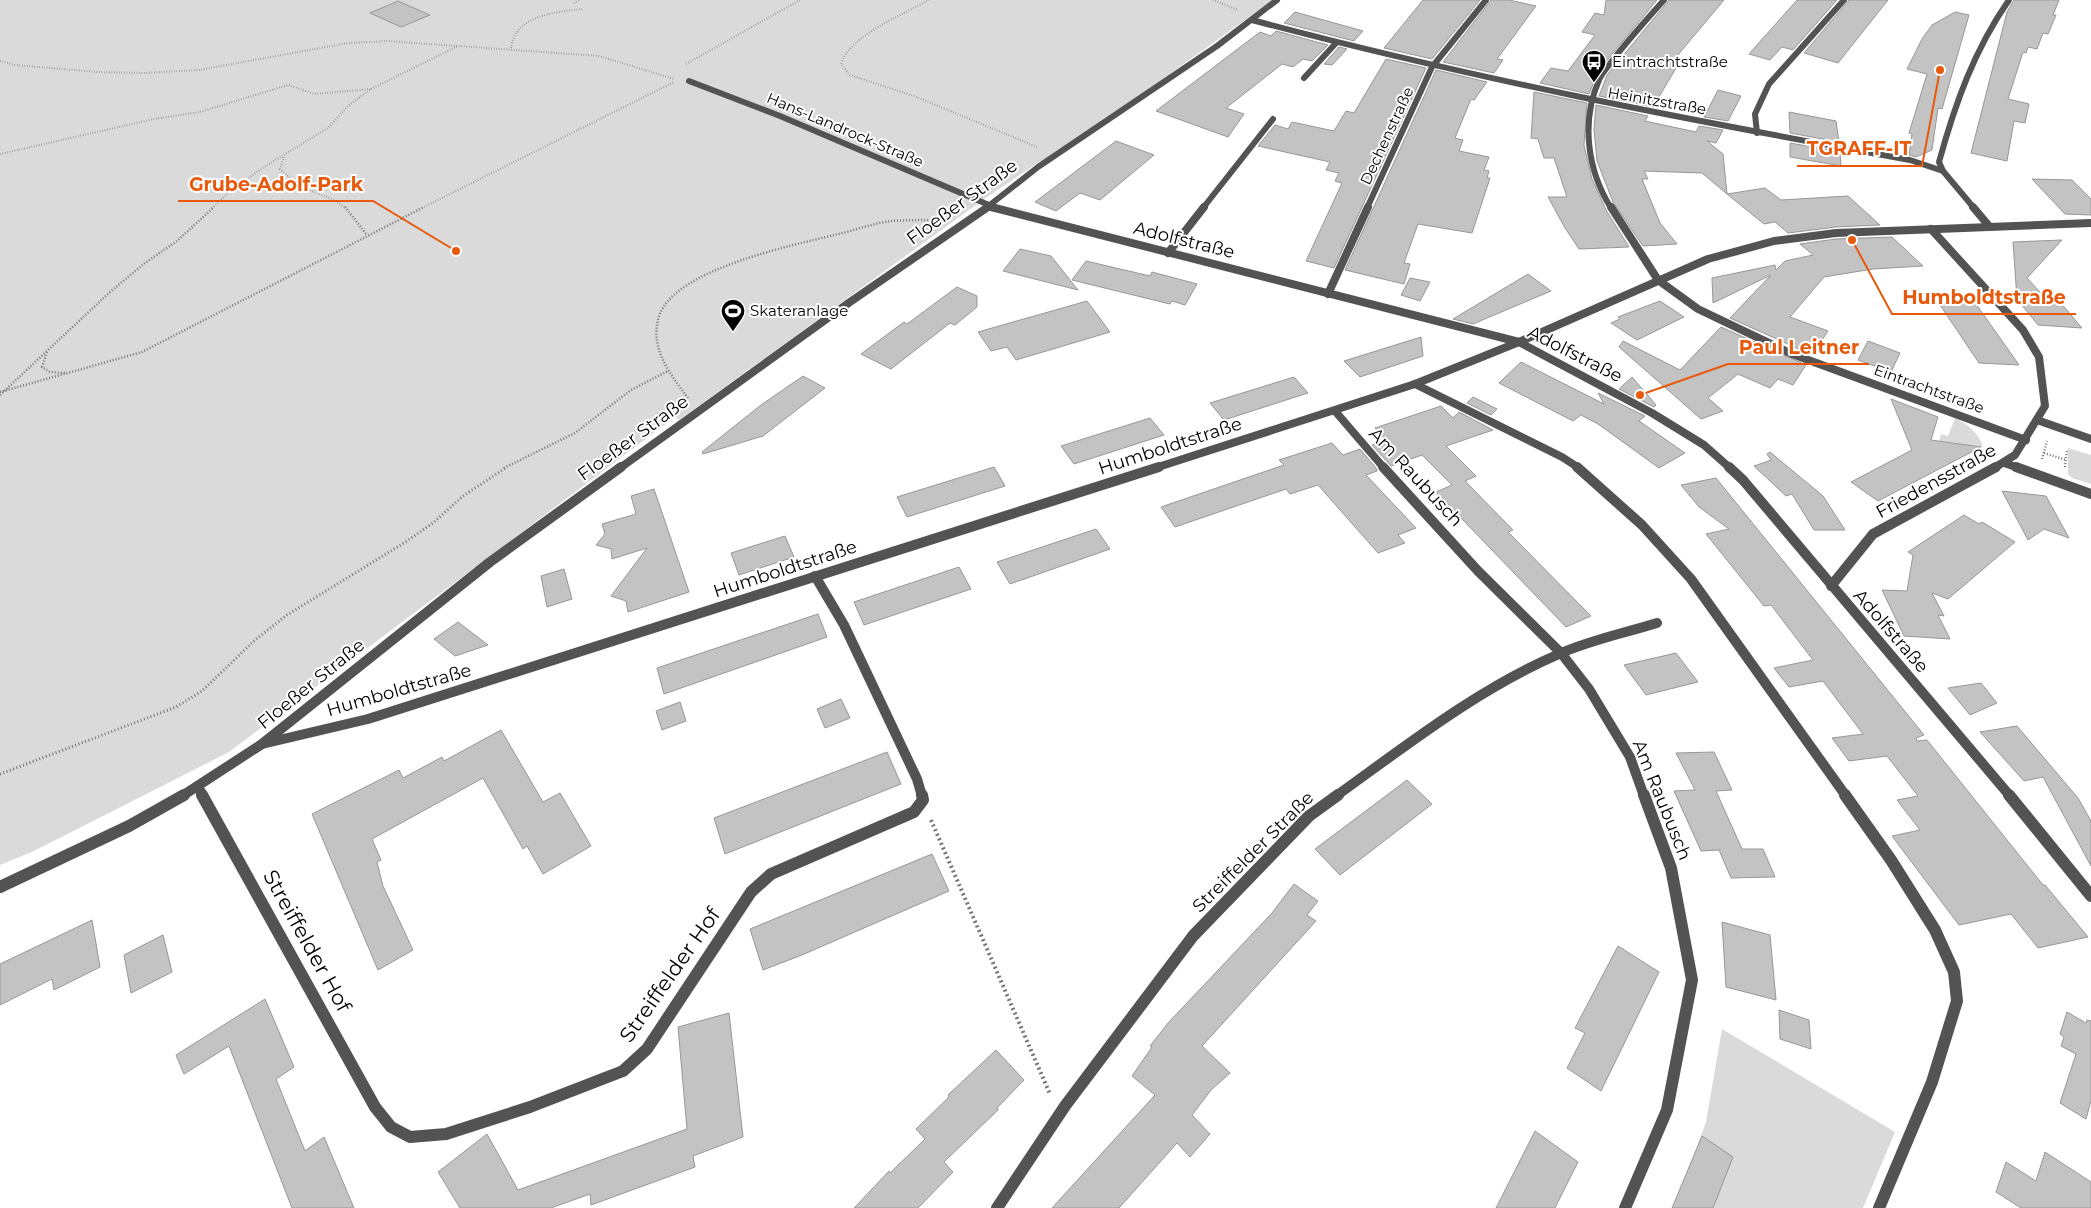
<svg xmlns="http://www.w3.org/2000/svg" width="2091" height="1208" font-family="Montserrat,sans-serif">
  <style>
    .green { fill: #dadada }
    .building { fill: #c3c3c3; stroke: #979797 }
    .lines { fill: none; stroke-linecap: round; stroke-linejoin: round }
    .path-far3 { stroke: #757575; stroke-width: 2; stroke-dasharray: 0.5 2; stroke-linecap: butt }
    .path-far2 { stroke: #757575; stroke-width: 2.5; stroke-dasharray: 1 2; stroke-linecap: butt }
    .path-far1 { stroke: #757575; stroke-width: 3; stroke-dasharray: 1 2.5; stroke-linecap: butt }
    .path { stroke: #757575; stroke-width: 4; stroke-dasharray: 2 3; stroke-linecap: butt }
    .service-far3 { stroke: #535353; stroke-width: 6 }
    .service-far2 { stroke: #535353; stroke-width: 8 }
    .service-far1 { stroke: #535353; stroke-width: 10 }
    .service { stroke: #535353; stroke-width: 12 }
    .minor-far3 { stroke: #535353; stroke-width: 6 }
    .minor-far2 { stroke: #535353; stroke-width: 8 }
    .minor-far1 { stroke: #535353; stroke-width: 10 }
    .minor { stroke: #535353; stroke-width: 12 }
    .labels { text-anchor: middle; stroke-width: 4; stroke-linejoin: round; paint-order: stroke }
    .far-poi-label { font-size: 15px; fill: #000; stroke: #fff; text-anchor: start }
    .far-street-label { font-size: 15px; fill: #000; stroke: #fff }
    .street-label { font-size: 18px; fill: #000; stroke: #fff }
    .near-street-label { font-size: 21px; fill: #000; stroke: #fff }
    .leader { fill: none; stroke: #e8590c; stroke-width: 2 }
    .callout-dot { fill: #e8590c; stroke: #fff; stroke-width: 2 }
    .callout-label { font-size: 19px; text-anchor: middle; font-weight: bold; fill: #e8590c; stroke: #fff; stroke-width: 4; stroke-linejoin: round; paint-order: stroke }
  </style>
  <rect width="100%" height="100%" fill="#fff"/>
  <g class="green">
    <path d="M0 0H1273L1048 161 1039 162 987 197 679 420 675 417 229 752 34 851 0 865Z"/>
    <path d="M1955 418C1967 424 1979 433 1983 447L1939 441 1941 434 1948 436Z"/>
    <path d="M2068 448 2091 455V484L2072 478 2068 474Z"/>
    <path d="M1722 1029 1895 1132 1863 1208H1675L1706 1122Z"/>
  </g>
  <g class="building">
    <path d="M1423 0H1480L1432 59 1384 48Z"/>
    <path d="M1491 0H1509L1536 6 1497 59 1503 60 1494 73 1443 62Z"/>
    <path d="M1606 0H1657L1599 70 1589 94 1540 83 1551 68 1568 71 1595 35 1582 32 1595 13 1604 15Z"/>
    <path d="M1669 0H1724L1672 62 1679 63 1653 107 1599 96 1607 75Z"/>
    <path d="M1797 0H1837L1793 50 1782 47 1770 60 1749 54Z"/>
    <path d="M1849 0H1888L1838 63 1804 53Z"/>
    <path d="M2014 0H2059L2053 15H2056L2048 34 2043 33 2037 49 2028 47 2026 53 2023 52 2008 99 2029 104 2025 123 2014 121 2007 161 1971 153 2007 12Z"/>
    <path d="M398 1 430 15 401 27 370 13Z"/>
    <path d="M1295 12 1363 31 1354 41 1284 23Z"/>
    <path d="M1955 12 1969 15 1942 109 1938 108 1932 150 1916 157 1909 155 1912 134 1909 133 1927 74 1907 69 1922 39 1932 25Z"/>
    <path d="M1276 31 1328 45 1312 61 1303 59 1293 67 1282 64 1226 108 1244 114 1228 137 1156 111 1260 32 1271 36Z"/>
    <path d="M1339 47 1347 49 1332 65 1324 64Z"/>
    <path d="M1386 59 1426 68 1334 268 1306 261 1342 183 1335 181 1339 173 1326 170 1330 162 1258 146 1275 125 1288 129 1292 122 1334 131 1346 111 1354 113Z"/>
    <path d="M1436 70 1487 82 1474 100 1471 99 1455 138 1463 140 1459 151 1489 157 1484 170 1489 171 1487 178H1490L1472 233 1418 224 1404 263 1410 264 1404 284 1345 270Z"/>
    <path d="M1718 90 1741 96 1728 121 1704 117Z"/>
    <path d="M1534 92 1587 103 1584 145 1592 179 1606 210 1629 247 1579 249 1565 228 1548 197H1567L1554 158H1544L1538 139 1531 138Z"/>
    <path d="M1596 105 1648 116 1645 121 1696 132 1699 126 1723 130 1716 143 1707 141 1723 154 1727 194 1702 173 1644 171 1648 179H1642L1660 223 1677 244 1643 246 1613 202 1597 161 1594 129Z"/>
    <path d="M1789 112 1836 121 1839 142 1790 133Z"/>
    <path d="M1116 141 1154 155 1100 200 1080 193 1056 211 1035 202Z"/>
    <path d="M1790 143 1840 152 1841 166 1790 157Z"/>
    <path d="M2032 179 2072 180 2091 199V215L2065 214Z"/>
    <path d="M1765 188 1781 200 1848 196 1880 225 1836 227 1788 233 1775 222 1764 224 1727 194Z"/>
    <path d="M1892 237 1923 266 1873 269 1824 277 1790 317 1828 331 1812 355 1730 318 1771 275 1713 303 1712 278 1775 265 1776 270 1785 261 1813 255 1800 244 1836 239Z"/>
    <path d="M2062 240 2027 278 2049 302H2060L2082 328 2038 325 2017 299 2013 242Z"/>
    <path d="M1020 249 1051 256 1078 290 1003 271Z"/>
    <path d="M1086 261 1150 276 1152 272 1197 284 1185 305 1172 301 1170 304 1072 280Z"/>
    <path d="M1528 274 1551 291 1473 324 1453 319Z"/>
    <path d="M1410 278 1430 282 1420 301 1401 295Z"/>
    <path d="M957 287 977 296V307L955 325 950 323 891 369 861 354 904 322 907 324Z"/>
    <path d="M1972 299 1976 304 2019 365 1979 363 1938 302Z"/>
    <path d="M1087 301 1110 332 1016 360 1007 347 991 351 978 332Z"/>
    <path d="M1660 301 1684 317 1637 340 1611 323 1620 319 1618 317Z"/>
    <path d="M1721 327 1806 365 1793 385 1778 379 1770 388 1738 374 1708 398 1723 411 1701 419 1619 347 1623 341 1680 370Z"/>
    <path d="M1421 337 1423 356 1360 377 1344 361Z"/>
    <path d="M1868 341 1900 353 1891 372 1858 360Z"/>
    <path d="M1521 362 1604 404 1598 393 1645 416 1639 421 1685 453 1659 468 1598 424 1581 415 1573 421 1499 383Z"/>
    <path d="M803 376 825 388 763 436 703 454 702 452 761 405Z"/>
    <path d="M1294 377 1308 393 1224 420 1210 403Z"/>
    <path d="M1632 377 1656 405 1654 407 1619 389Z"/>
    <path d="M1473 397 1497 409 1491 415 1467 403Z"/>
    <path d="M1891 399 1938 417 1931 440 1981 447 1878 501 1851 482 1912 450Z"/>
    <path d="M1441 406 1453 418 1459 412 1493 430 1446 446 1476 476 1465 481 1513 530 1508 532 1591 616 1566 627 1436 492 1452 485 1422 455 1391 466 1372 445 1386 440 1375 428Z"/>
    <path d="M1150 418 1164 435 1074 464 1061 446Z"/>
    <path d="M1332 443 1343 455 1360 449 1376 468 1377 471 1366 475 1416 528 1398 535 1405 543 1378 553 1318 485 1290 494 1286 489 1175 527 1161 507 1284 465 1279 460Z"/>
    <path d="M1770 452 1823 496 1845 530H1814L1792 494 1786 496 1754 466 1771 460 1767 454Z"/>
    <path d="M994 467 1005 486 907 517 897 497Z"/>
    <path d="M1716 478 1924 735 1916 738 1917 741 1927 740 2043 885H2045L2088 937 2038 948 2011 914 1959 925 1892 836 1920 830 1897 800 1918 796 1887 756 1849 761 1832 738 1863 734 1823 681 1789 687 1774 668 1813 660 1771 605 1764 606 1706 534 1729 529 1699 507 1681 485Z"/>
    <path d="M654 489 689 592 628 612 626 601 611 596 647 548 612 559 611 549 596 545 605 534 602 524 636 514 631 496Z"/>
    <path d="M2002 491 2046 496 2069 538 2044 529 2028 540Z"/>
    <path d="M1964 515 1979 524 1982 522 2015 542 1948 599 1932 593 1944 616 1938 615 1950 639 1904 636 1882 590 1907 591 1913 555 1908 552Z"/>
    <path d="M1096 529 1110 549 1010 584 997 562Z"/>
    <path d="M785 536 794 557 739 575 731 553Z"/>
    <path d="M959 567 971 589 864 625 854 602Z"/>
    <path d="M564 569 572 599 547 607 541 576Z"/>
    <path d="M818 614 827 637 664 694 657 668Z"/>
    <path d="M458 622 488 645 455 656 434 639Z"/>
    <path d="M1676 653 1698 682 1646 695 1624 665Z"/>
    <path d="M1981 683 1997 703 1970 715 1948 688Z"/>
    <path d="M841 699 850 718 825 728 817 709Z"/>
    <path d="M680 702 686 721 662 730 656 711Z"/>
    <path d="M2017 726 2078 798 2091 821V866L2043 777 2024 781 1980 732Z"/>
    <path d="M501 730 543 802 560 793 591 846 543 874 527 846 523 849 483 778 372 839 381 860 377 862 383 886 413 950 378 970 312 814 399 770 403 778 442 757 444 761Z"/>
    <path d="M887 752 901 784 725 854 714 818Z"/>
    <path d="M1714 752 1732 790 1716 791 1742 849H1763L1775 877 1731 878 1719 850 1701 851 1674 791 1695 790 1676 753Z"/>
    <path d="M1407 780 1432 804 1340 875 1315 849Z"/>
    <path d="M932 854 949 891 802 955 763 970 750 929Z"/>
    <path d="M1294 884 1318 901 1307 915 1316 921 1202 1046 1230 1073 1211 1090 1192 1115 1210 1134 1190 1157 1177 1143 1119 1208H1052L1155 1095 1132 1076 1152 1047 1150 1046 1168 1023 1272 913Z"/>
    <path d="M92 920 100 967 54 990 52 979 0 1005V964Z"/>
    <path d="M1722 922 1770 935 1776 1000 1726 987Z"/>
    <path d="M163 935 172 972 131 993 124 955Z"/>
    <path d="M1618 946 1659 972 1601 1091 1567 1068 1585 1033 1575 1028Z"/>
    <path d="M265 999 294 1067 276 1079 305 1151 324 1137 354 1208H292L229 1046 184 1074 176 1055Z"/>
    <path d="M1779 1010 1809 1020 1811 1049 1780 1039Z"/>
    <path d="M2067 1012 2086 1023 2087 1020 2091 1021V1101L2086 1119 2060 1103 2076 1054 2061 1046 2064 1037 2060 1034Z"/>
    <path d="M729 1013 743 1137 693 1156 695 1167 591 1205 590 1194 551 1208H460L438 1172 487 1134 518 1190 687 1129 678 1027Z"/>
    <path d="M996 1050 1024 1080 997 1108 998 1110 944 1162 953 1172 918 1208H854L889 1171 890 1173 925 1139 916 1129 949 1097 948 1095Z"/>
    <path d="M1535 1131 1578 1162 1555 1208H1496Z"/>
    <path d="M1702 1136 1733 1157 1713 1208H1672Z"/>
    <path d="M2045 1152 2091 1182V1208H2021L1996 1192 2006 1162 2036 1181Z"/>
  </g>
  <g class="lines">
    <g class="path-far3">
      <path d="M929 0C904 14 849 36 841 64L850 75 914 96 1037 147"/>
      <path d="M1213 0 1238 10"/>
      <path d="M574 3 579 0"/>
      <path d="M511 48C515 15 556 12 583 9"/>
      <path d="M0 61 15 65 97 72 145 73 199 70 348 43 387 41 599 56 674 79"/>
      <path d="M686 64 800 0"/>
      <path d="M0 154 154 119 200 112 288 85 315 94 371 89"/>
      <path d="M284 157 280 169 299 186 332 199 346 208"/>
      <path d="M212 208 229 192 264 167 328 128 348 106 371 89 458 46"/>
      <path d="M422 208 674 82"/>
    </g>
    <g class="path-far2">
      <path d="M345 207 367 235"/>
      <path d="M47 352 42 367 50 372 67 373"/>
      <path d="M0 392 142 352 424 207"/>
      <path d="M0 395 110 292 145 263 177 241 214 207"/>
      <path d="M688 398C670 374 649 348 659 316 675 269 791 246 834 235 853 231 873 223 892 221 907 220 923 220 938 220"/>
      <path d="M2044 453 2066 460"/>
      <path d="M2042 459 2047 441"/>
      <path d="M2065 467 2067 449"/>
      <path d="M504 468 575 433 631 390 668 371"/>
    </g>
    <path class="path-far1" d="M0 774 176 707 202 691 255 640 287 615 407 541 433 523 463 496 507 467"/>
    <path class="path" d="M931 820 1050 1094"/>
    <g class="service-far3">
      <path d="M1304 78 1336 43"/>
      <path d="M1203 208 1273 119"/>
    </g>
    <g class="service-far2">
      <path d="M1168 253 1204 207"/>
      <path d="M1415 384 1562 457 1579 468"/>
    </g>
    <path class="service-far1" d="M1577 467 1642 525 1691 579 1846 796"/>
    <path class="service" d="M1845 795 1891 860 1935 930 1954 972 1957 1001 1932 1082 1879 1208"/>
    <g class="minor-far3">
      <path d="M1252 20C1469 78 1689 120 1910 160L1943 171"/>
      <path d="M689 81 780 116 996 208"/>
      <path d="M1757 133 1755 114 1769 84 1844 0"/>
      <path d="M986 208 1038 167 1217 46 1277 0"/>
      <path d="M1367 208 1432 67 1486 0"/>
      <path d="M1611 208C1587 170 1581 121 1599 80 1602 73 1608 67 1612 61 1628 40 1646 20 1664 0"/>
      <path d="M1974 208 1943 171 1939 162C1955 104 1974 50 2009 0"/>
    </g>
    <g class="minor-far2">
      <path d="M991 207 1519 342 1652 413 1704 445 1730 468"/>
      <path d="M1611 207 1658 280 1698 309 1792 354 2026 440"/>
      <path d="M1973 207 1989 226"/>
      <path d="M1931 229 2023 330 2039 357 2045 406 2015 455 1994 468"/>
      <path d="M1328 294 1368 207"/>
      <path d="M1335 411 1384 468"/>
      <path d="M2037 420 2091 439"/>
      <path d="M2004 463 2019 468"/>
      <path d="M620 468 850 302 988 207"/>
      <path d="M1155 468 1415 384 1519 342 1708 259 1774 241 1836 233 2091 223"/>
    </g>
    <g class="minor-far1">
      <path d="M1383 467 1478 571 1561 653 1589 689 1630 757 1644 796"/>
      <path d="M1729 467 1743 480 2010 796"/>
      <path d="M2016 467 2091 494"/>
      <path d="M815 576 844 625 917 779 922 796"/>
      <path d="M1831 586 1873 534 1996 467"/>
      <path d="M262 744 368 719 1159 467"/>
      <path d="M198 787 203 796"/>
      <path d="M182 796 262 744 490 562 621 467"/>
      <path d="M1336 796C1407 745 1478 689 1559 654 1590 640 1625 633 1657 623"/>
    </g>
    <g class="minor">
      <path d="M202 795 375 1107 391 1127 410 1137 446 1134 530 1107 623 1071 647 1049 751 892 771 874 914 812 923 800 922 795"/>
      <path d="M2009 795 2091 896"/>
      <path d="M0 887 129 826 184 795"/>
      <path d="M997 1208 1065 1106 1193 936 1309 816 1338 795"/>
      <path d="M1625 1208 1667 1110 1692 980 1671 868 1644 795"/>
    </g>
  </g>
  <defs>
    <symbol id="bus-pin" viewBox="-11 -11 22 30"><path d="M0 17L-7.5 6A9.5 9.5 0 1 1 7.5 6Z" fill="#000" stroke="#fff"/><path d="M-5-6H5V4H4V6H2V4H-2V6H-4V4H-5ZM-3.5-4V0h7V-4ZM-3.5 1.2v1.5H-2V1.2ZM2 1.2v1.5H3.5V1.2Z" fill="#fff"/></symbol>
    <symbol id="stadium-pin" viewBox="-11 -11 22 30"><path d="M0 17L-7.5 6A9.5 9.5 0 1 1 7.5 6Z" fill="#000" stroke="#fff"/><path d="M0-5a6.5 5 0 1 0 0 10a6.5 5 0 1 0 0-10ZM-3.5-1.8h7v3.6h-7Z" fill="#fff"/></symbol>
  </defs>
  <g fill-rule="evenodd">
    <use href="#bus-pin" x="1580" y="48" width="28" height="38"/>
    <use href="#stadium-pin" x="719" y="297" width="28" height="38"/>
  </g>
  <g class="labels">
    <g class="far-poi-label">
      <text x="1612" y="67">Eintrachtstraße</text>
      <text x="750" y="316">Skateranlage</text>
    </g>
    <g class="far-street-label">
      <text transform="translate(1657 101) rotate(10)" y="5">Heinitzstraße</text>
      <text transform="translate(845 130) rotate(23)" y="5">Hans-Landrock-Straße</text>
      <text transform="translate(1387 136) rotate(-65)" y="5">Dechenstraße</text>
      <text transform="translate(1929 389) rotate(20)" y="5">Eintrachtstraße</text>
    </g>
    <g class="street-label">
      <text transform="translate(962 202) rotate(-36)" y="6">Floeßer Straße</text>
      <text transform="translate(1184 240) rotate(14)" y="6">Adolfstraße</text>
      <text transform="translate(1575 354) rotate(27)" y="6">Adolfstraße</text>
      <text transform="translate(633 438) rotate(-36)" y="6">Floeßer Straße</text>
      <text transform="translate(1170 446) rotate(-18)" y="6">Humboldtstraße</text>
      <text transform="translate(1416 477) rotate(47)" y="6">Am Raubusch</text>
      <text transform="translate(1936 481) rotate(-29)" y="6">Friedensstraße</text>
      <text transform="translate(785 569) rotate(-18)" y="6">Humboldtstraße</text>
      <text transform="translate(1891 631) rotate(49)" y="6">Adolfstraße</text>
      <text transform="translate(311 684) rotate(-39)" y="6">Floeßer Straße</text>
      <text transform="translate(399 690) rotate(-16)" y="6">Humboldtstraße</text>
      <text transform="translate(1662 800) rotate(68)" y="6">Am Raubusch</text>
      <text transform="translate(1253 852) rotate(-45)" y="6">Streiffelder Straße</text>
    </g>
    <g class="near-street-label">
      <text transform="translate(307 941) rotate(61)" y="7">Streiffelder Hof</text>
      <text transform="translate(670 975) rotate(-55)" y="7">Streiffelder Hof</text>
    </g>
  </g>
  <path class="leader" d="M1940 70L1922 166H1797M456 251L373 201H178M1852 240L1892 314H2076M1640 395L1728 364H1869"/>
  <g class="callout-dot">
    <circle cx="1940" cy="70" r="5"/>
    <circle cx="456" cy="251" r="5"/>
    <circle cx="1852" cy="240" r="5"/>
    <circle cx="1640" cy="395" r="5"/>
  </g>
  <g class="callout-label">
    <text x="1859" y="155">TGRAFF-IT</text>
    <text x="276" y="191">Grube-Adolf-Park</text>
    <text x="1984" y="304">Humboldtstraße</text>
    <text x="1799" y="354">Paul Leitner</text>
  </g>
</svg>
